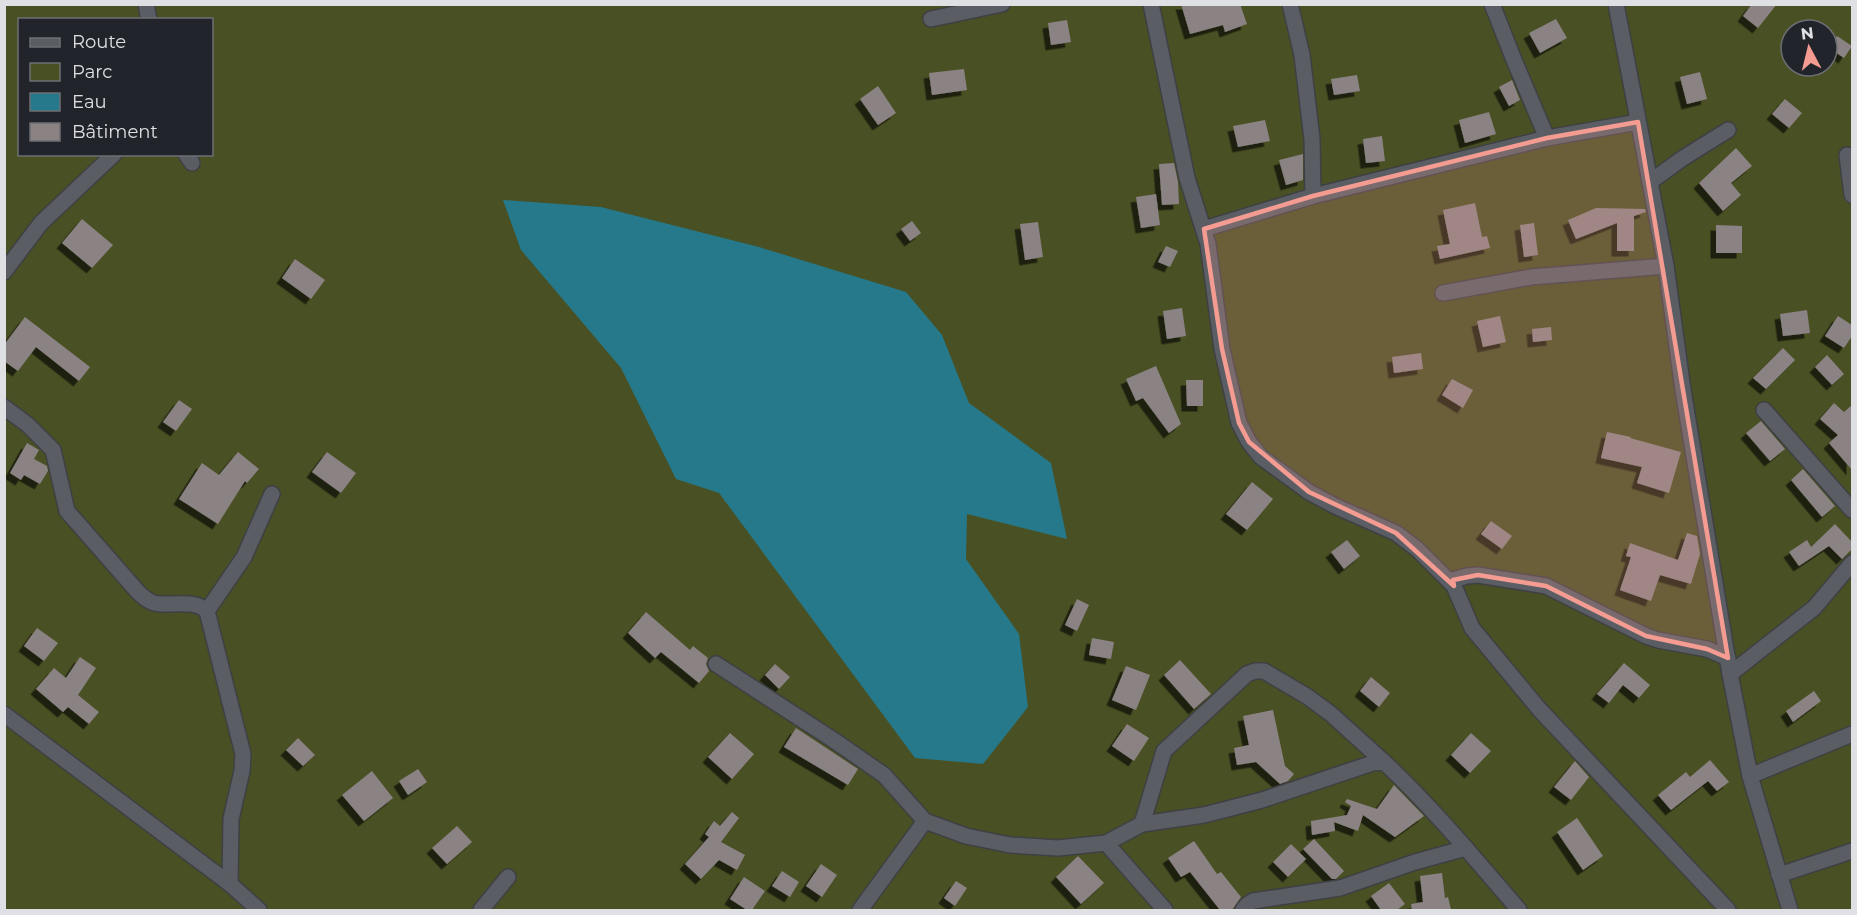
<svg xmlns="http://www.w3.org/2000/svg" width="1857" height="915" font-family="Montserrat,sans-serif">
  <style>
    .green { fill: #495023; fill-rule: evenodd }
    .water { fill: #26798a }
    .building { fill: #8b8284; filter: url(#shadow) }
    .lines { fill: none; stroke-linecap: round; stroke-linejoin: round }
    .minor-casing { stroke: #3e4044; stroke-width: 18 }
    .minor { stroke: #5a5e64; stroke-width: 15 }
    .marked { fill: #f59c92; fill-opacity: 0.2; stroke: #f59c92; stroke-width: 4.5; stroke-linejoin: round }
  </style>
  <defs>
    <filter id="shadow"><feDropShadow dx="-5.5" dy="5.5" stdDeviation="0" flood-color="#0009"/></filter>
  </defs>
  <rect width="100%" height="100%" fill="#21242a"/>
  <path class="green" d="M5 5H1852V910H5ZM20 20H212V154H20ZM1791 30H1827V66H1791Z"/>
  <path class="water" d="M503 200 601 207 759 247 906 292 942 335 969 403 1051 463 1067 539 967 514 966 559 1019 634 1028 707 983 764 915 758 719 493 676 479 621 368 521 250Z"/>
  <g class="building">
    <path d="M1181 4H1240L1247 24 1225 32 1223 25 1190 34Z"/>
    <path d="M1752 4H1777L1758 28 1743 16Z"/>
    <path d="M1556 19 1567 38 1540 53 1529 33Z"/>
    <path d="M1067 20 1071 42 1051 45 1048 23Z"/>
    <path d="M1837 36 1852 46 1844 58 1829 48Z"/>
    <path d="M964 69 967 90 932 95 929 73Z"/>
    <path d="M1700 72 1707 99 1687 104 1680 77Z"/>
    <path d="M1357 75 1360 91 1334 95 1331 79Z"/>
    <path d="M1512 80 1520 100 1509 106 1499 87Z"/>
    <path d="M878 86 896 113 878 125 860 99Z"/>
    <path d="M1785 99 1802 113 1789 128 1772 114Z"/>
    <path d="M1489 112 1496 134 1465 143 1459 120Z"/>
    <path d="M1265 120 1270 141 1238 147 1233 126Z"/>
    <path d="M1382 136 1385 161 1366 163 1363 139Z"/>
    <path d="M1736 148 1752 166 1731 183 1741 195 1723 211 1699 183Z"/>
    <path d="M1303 154V180L1286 185 1279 160Z"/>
    <path d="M1174 163 1178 182 1179 204 1162 205 1159 164Z"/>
    <path d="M1156 194 1160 225 1141 228 1136 197Z"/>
    <path d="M1475 203 1482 237 1487 236 1490 248 1440 259 1437 246 1450 244 1443 210Z"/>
    <path d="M1596 208 1645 209 1646 212 1634 216V251H1617V223L1576 239 1568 220Z"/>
    <path d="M82 219 113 245 92 268 62 243Z"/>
    <path d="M912 221 921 233 910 241 901 229Z"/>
    <path d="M1038 222 1043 257 1025 260 1020 224Z"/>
    <path d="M1534 223 1538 255 1524 257 1520 225Z"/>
    <path d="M1716 225 1742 226V253H1716Z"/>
    <path d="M1166 246 1178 251 1170 267 1158 262Z"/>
    <path d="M295 259 325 280 311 299 282 278Z"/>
    <path d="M1182 308 1186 336 1167 339 1163 311Z"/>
    <path d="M1807 310 1810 333 1783 336 1780 314Z"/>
    <path d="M1500 316 1506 342 1483 347 1477 321Z"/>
    <path d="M1838 316 1852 325V336L1844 348 1825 336Z"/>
    <path d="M25 317 90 367 79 381 36 347 18 371 4 361V345Z"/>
    <path d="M1551 327 1552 340 1533 342 1532 329Z"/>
    <path d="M1783 348 1795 360 1766 389 1753 378Z"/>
    <path d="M1421 353 1423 369 1394 373 1392 357Z"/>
    <path d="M1827 355 1844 374 1832 385 1815 367Z"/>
    <path d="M1156 366 1181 424 1169 433 1143 398 1136 401 1126 379Z"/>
    <path d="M1452 379 1473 390 1463 408 1442 395Z"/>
    <path d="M1186 380H1203V406H1187Z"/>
    <path d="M179 400 192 409 176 431 163 422Z"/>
    <path d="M1834 403 1844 412 1852 405V470L1829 443 1838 435 1820 419Z"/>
    <path d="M1761 421 1785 449 1770 461 1746 433Z"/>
    <path d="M1607 432 1631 437 1630 438 1681 452 1669 493 1637 483 1642 467 1601 458Z"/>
    <path d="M27 443 39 450 34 459 47 466 48 471 40 484 24 475 21 480 10 473Z"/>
    <path d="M238 452 259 469 247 483 245 481 218 524 179 499 202 463 219 475Z"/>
    <path d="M327 452 356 473 341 493 312 472Z"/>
    <path d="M1803 469 1835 506 1822 517 1791 480Z"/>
    <path d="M1252 482 1273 499 1247 530 1226 514Z"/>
    <path d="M1491 521 1512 536 1502 549 1481 534Z"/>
    <path d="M1835 524 1852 542V549L1842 559 1829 546 1799 566 1789 552 1807 540 1811 547Z"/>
    <path d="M1687 533 1697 536 1700 554 1691 584 1660 575 1651 601 1620 590 1631 557 1626 556 1630 543 1678 560Z"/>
    <path d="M1347 540 1360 556 1344 569 1331 552Z"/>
    <path d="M1077 599 1089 605 1077 631 1065 625Z"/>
    <path d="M646 612 690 650 693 646 708 658 706 664 709 671 699 683 661 652 655 658 628 633Z"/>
    <path d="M37 628 58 643 44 661 24 646Z"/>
    <path d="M1092 638 1114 642 1111 659 1089 655Z"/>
    <path d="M80 657 96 668 78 695 99 712 89 724 68 707 63 712 36 689 54 668 66 678Z"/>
    <path d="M1180 660 1211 694 1194 709 1164 675Z"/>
    <path d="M1624 663 1650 685 1639 698 1623 685 1609 703 1597 694Z"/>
    <path d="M775 664 790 677 779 689 765 675Z"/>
    <path d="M1126 666 1150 675 1136 710 1112 700Z"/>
    <path d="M1371 677 1390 693 1379 707 1360 691Z"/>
    <path d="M1814 691 1821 701 1793 722 1786 711Z"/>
    <path d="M1273 710 1285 766 1294 774 1288 781 1280 784 1256 762 1237 765 1234 748 1249 745 1243 716Z"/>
    <path d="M1127 724 1149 738 1134 761 1112 746Z"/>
    <path d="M796 728 858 769 848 785 784 747Z"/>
    <path d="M730 733 754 754 732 779 708 757Z"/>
    <path d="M1471 733 1491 751 1470 773 1451 755Z"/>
    <path d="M298 738 315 755 303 766 286 750Z"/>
    <path d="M1710 760 1729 782 1717 791 1708 781 1671 810 1658 795 1686 772 1690 777Z"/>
    <path d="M1575 761 1589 777 1571 800 1554 787Z"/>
    <path d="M418 769 427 782 408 795 399 781Z"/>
    <path d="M372 771 393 798 364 821 342 795Z"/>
    <path d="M1394 785 1424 816 1395 837 1363 815 1358 831 1334 822 1335 831 1312 835 1311 821 1347 815 1351 806 1345 802 1347 799 1377 809Z"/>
    <path d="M732 812 739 818 721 842 745 855 737 870 719 860 701 879 685 864 709 837 705 834 714 821 720 826Z"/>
    <path d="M1577 818 1603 856 1583 870 1557 832Z"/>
    <path d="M457 826 472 842 447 864 432 848Z"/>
    <path d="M1314 839 1344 871 1336 879H1332L1303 849Z"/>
    <path d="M1194 841 1217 874 1221 872 1241 897 1232 910H1220L1190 872 1181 877 1168 858Z"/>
    <path d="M1291 844 1306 859 1288 877 1273 862Z"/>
    <path d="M1078 856 1104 883 1081 904 1056 877Z"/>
    <path d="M821 864 837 875 822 897 806 886Z"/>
    <path d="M782 871 799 882 790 897 772 886Z"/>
    <path d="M1442 873 1445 898 1448 897 1451 910H1412L1411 904 1423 902 1420 876Z"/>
    <path d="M744 877 765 891 752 910H747L730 899Z"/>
    <path d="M956 881 967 888 955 906 944 898Z"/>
    <path d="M1389 883 1405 904 1397 910H1381L1371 896Z"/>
  </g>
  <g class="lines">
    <defs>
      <g id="minor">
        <path d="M146 4 149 20"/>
        <path d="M1151 4 1187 178 1208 244 1222 349 1239 423 1249 442 1261 457 1309 492 1335 506 1396 533 1417 549 1454 586 1472 628 1539 709 1728 910"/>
        <path d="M1290 4 1302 55 1312 139 1313 196"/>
        <path d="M1492 4 1514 60 1547 138"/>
        <path d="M1616 4 1666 266 1683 390 1730 674 1750 776 1790 910"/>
        <path d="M931 19 1002 4"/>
        <path d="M186 154 192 163"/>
        <path d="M1847 155 1852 195"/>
        <path d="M1650 182 1683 158 1728 130"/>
        <path d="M1204 229 1313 196 1547 138 1638 122"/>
        <path d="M4 272 41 223 114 154"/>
        <path d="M1443 293 1531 277 1666 266"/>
        <path d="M4 407 28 425 53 450 67 511 138 592C143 597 148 601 154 603 172 607 192 598 207 611L243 754 242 771 231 819 230 884"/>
        <path d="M1764 410 1852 510"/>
        <path d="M1454 586 1453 580 1467 576 1478 575 1546 586 1646 636 1658 640 1707 649 1728 658"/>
        <path d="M207 611 244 557 272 494"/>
        <path d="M716 664 832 739 884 775 925 821 966 836 1010 845 1058 848 1106 843 1142 824 1204 815 1262 800 1373 763 1384 762C1433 808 1476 860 1519 910"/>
        <path d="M1730 674 1814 608 1852 563"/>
        <path d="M4 714 230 884 259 910"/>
        <path d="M1750 776 1852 734"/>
        <path d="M1142 824 1164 751 1247 674 1255 671H1264L1308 697 1331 714 1384 762"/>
        <path d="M1106 843 1165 910"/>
        <path d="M1779 875 1852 851"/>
        <path d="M481 910 508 877"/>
        <path d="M860 910 925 821"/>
        <path d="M1243 910 1247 905 1253 901 1340 888 1415 862 1466 848"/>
      </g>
    </defs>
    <use href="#minor" class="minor-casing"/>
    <use href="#minor" class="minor"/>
  </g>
  <path class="marked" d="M1638 122 1728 658 1707 649 1646 636 1546 586 1478 575 1453 580 1454 586 1396 533 1309 492 1249 442 1239 423 1222 349 1204 229 1313 196 1547 138Z"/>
  <rect width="1857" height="915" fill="none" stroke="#dee0e4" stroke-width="12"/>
  <rect x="18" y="18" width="195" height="138" fill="#21242a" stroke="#6d6f74" stroke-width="1.5"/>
  <rect x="30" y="38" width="30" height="9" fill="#5a5e64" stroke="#6d6f74" stroke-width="1.5"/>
  <text x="72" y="48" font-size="18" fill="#dee0e4">Route</text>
  <rect x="30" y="63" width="30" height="18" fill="#495023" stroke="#6d6f74" stroke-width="1.5"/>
  <text x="72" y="78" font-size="18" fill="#dee0e4">Parc</text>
  <rect x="30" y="93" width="30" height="18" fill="#26798a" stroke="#6d6f74" stroke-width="1.5"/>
  <text x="72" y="108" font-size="18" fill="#dee0e4">Eau</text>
  <rect x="30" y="123" width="30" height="18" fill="#8b8284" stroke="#6d6f74" stroke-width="1.5"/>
  <text x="72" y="138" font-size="18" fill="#dee0e4">Bâtiment</text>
  <g transform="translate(1809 48) rotate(353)"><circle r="28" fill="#21242a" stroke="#6d6f74" stroke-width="1.5"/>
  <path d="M0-4.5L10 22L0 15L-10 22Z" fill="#f59c92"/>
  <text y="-9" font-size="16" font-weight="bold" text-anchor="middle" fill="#dee0e4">N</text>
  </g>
</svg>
